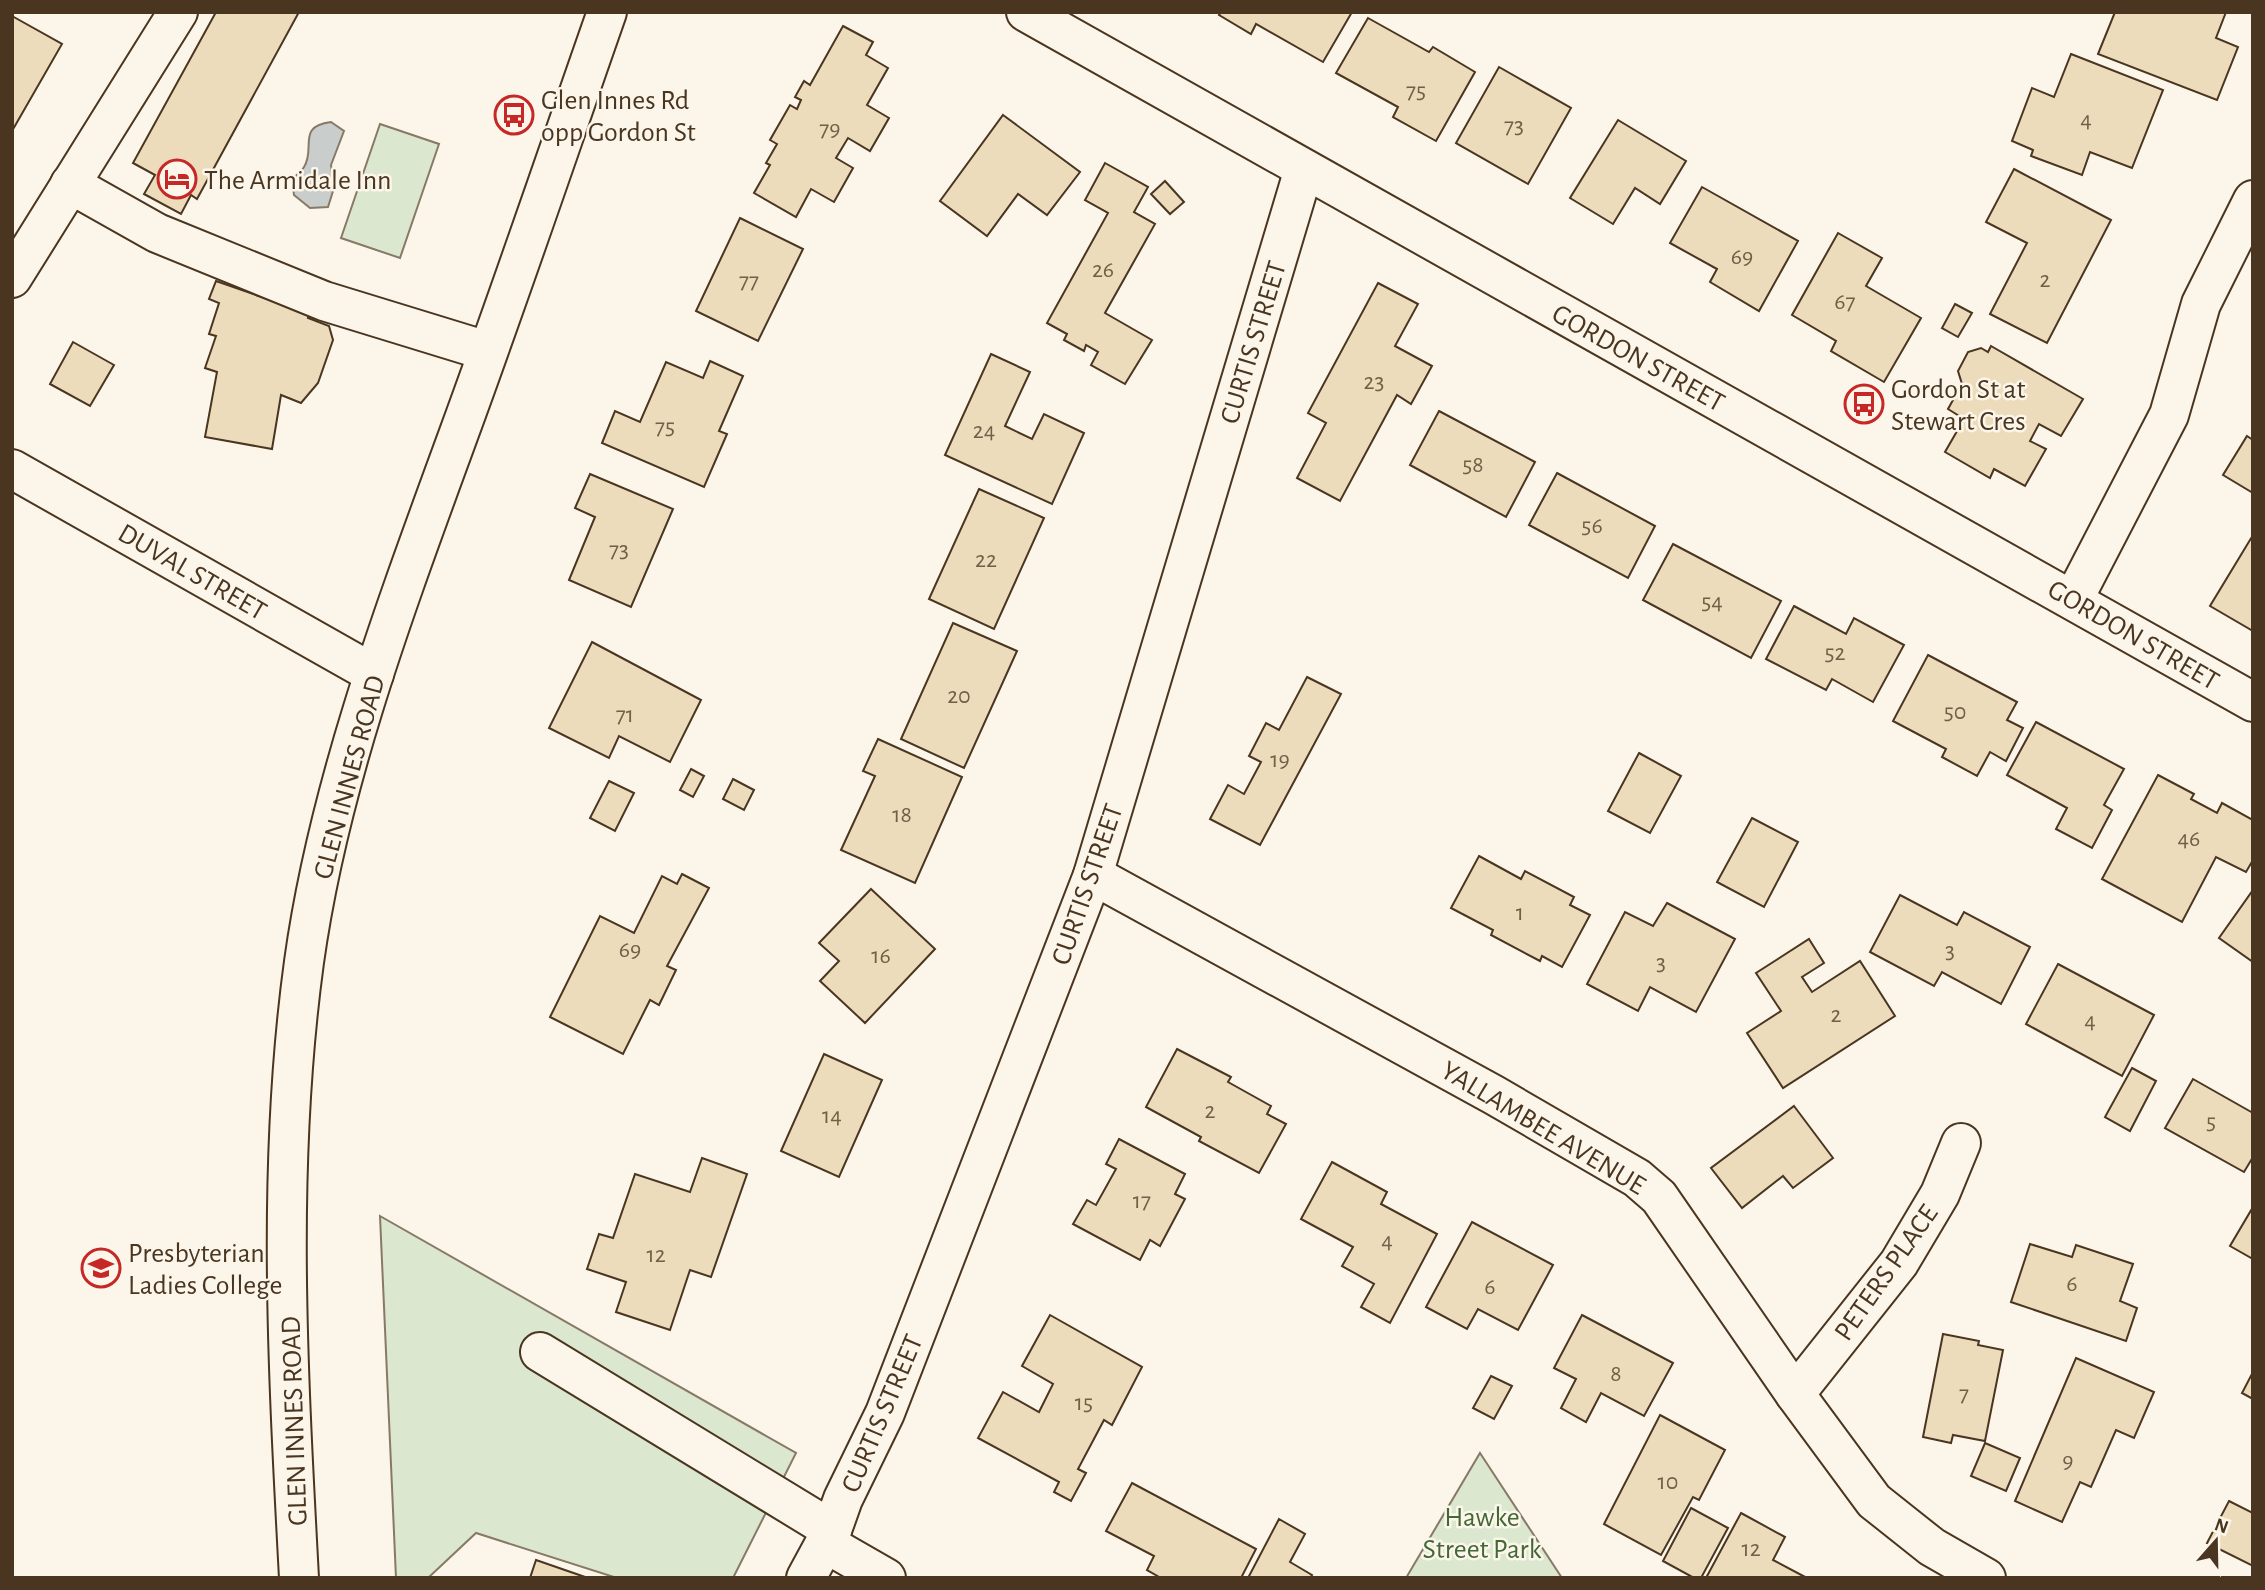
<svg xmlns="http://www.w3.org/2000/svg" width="2265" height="1590" font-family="'Alegreya Sans',sans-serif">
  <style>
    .green { fill: #dce7d0; stroke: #887966; stroke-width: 2 }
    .water { fill: #c9cecd; stroke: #887966; stroke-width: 2 }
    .building { fill: #ecdcbc; stroke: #4a3520; stroke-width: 2 }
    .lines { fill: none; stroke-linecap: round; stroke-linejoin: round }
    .minor-casing { stroke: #4a3520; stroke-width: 42 }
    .major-casing { stroke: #4a3520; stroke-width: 42 }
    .minor { stroke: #fbf6e9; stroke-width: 38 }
    .major { stroke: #fbf6e9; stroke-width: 38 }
    .labels { text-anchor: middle; stroke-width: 5; stroke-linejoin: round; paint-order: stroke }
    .number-label { font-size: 24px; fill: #725f47 }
    .poi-label { font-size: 28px; fill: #4a3520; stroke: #fbf6e9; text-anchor: start }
    .street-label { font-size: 28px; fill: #4a3520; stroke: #fbf6e9 }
    .park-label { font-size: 28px; fill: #436837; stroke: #fbf6e9 }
  </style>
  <rect width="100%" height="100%" fill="#fbf6e9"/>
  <g class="green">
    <path d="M380 124 439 144 400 258 341 238Z"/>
    <path d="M380 1216 796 1453 733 1578H617L476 1533 428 1578H396Z"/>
    <path d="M1480 1453 1562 1578H1406Z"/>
  </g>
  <path class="water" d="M331 122 344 131 331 165 334 188 328 207 310 208 294 195 292 180C296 175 301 172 304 167 316 149 296 126 331 122Z"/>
  <g class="building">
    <path d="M216 12H299L197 199 191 195 181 214 144 194 155 175 133 163Z"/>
    <path d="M1221 12H1352L1323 62 1256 24 1251 34 1219 15Z"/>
    <path d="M2115 12H2226L2216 38 2238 47 2217 100 2098 54Z"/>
    <path d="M12 16 62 44 12 131Z"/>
    <path d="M1368 18 1429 52 1433 47 1475 72 1436 141 1393 117 1398 107 1336 73Z"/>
    <path d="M843 26 873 42 866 55 888 68 867 105 889 118 870 151 848 138 836 158 853 168 834 202 811 189 796 217 754 193 770 165 766 163 777 144 770 140 790 105 797 109 801 100 795 97 804 81 810 85Z"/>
    <path d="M2071 54 2163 90 2132 168 2090 152 2082 175 2031 156 2033 150 2012 141 2032 88 2054 97Z"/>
    <path d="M1499 67 1571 108 1528 184 1456 143Z"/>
    <path d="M1003 115 1080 172 1047 215 1018 194 987 236 940 201Z"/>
    <path d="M1618 120 1686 161 1660 204 1635 188 1613 224 1570 198Z"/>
    <path d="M1105 163 1148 187 1134 212 1155 224 1105 313 1152 340 1125 384 1091 365 1098 352 1086 345 1084 351 1064 340 1067 334 1047 323 1108 213 1085 200Z"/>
    <path d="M2014 169 2111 220 2047 343 1990 314 2027 243 1986 222Z"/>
    <path d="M1165 181 1184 202 1170 214 1151 194Z"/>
    <path d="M1702 187 1798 241 1759 311 1710 282 1717 269 1670 243Z"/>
    <path d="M740 218 803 249 758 341 696 311Z"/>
    <path d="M1838 233 1882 258 1866 286 1921 318 1884 382 1831 351 1836 341 1792 315Z"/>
    <path d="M216 281 310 314 308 318 329 326 333 340 318 383 301 403 281 395 272 449 205 437 217 372 205 368 216 336 209 334 219 303 209 299Z"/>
    <path d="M1378 283 1418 304 1395 346 1432 366 1411 404 1397 395 1340 501 1297 478 1326 423 1308 413Z"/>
    <path d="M1955 304 1972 313 1958 337 1942 328Z"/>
    <path d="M73 342 114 365 90 406 50 384Z"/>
    <path d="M1991 346 2083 399 2061 436 2039 424 2030 441 2046 449 2025 486 1994 469 1990 478 1945 452 1964 419 1948 409 1962 384 1958 371 1968 352 1981 348 1988 352Z"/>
    <path d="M991 354 1030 372 1005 426 1032 439 1044 414 1084 433 1052 504 945 455Z"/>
    <path d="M710 361 743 376 719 431 727 434 704 487 602 443 615 411 640 422 666 362 703 378Z"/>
    <path d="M1439 411 1535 462 1506 517 1410 465Z"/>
    <path d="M2247 436 2253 440V493L2223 475Z"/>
    <path d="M1557 473 1655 526 1628 578 1529 525Z"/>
    <path d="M590 474 673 509 631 607 569 580 595 517 575 508Z"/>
    <path d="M979 489 1044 518 994 629 929 599Z"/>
    <path d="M2253 535V631L2210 606Z"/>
    <path d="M1673 544 1781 601 1751 658 1643 600Z"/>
    <path d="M1794 606 1846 634 1854 618 1904 645 1873 702 1832 679 1826 690 1766 659Z"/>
    <path d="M953 623 1017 651 964 768 901 739Z"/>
    <path d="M592 642 701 700 670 762 619 736 609 758 549 728Z"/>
    <path d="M1928 655 2017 702 2007 720 2023 728 2006 761 1990 752 1977 776 1942 757 1946 749 1893 721Z"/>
    <path d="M1307 677 1341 694 1260 845 1210 819 1228 785 1244 794 1261 762 1249 756 1266 723 1279 730Z"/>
    <path d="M2036 722 2124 769 2104 805 2112 810 2092 848 2056 829 2067 808 2007 775Z"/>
    <path d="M878 739 962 777 915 883 841 850 875 776 863 771Z"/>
    <path d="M1639 753 1681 776 1650 833 1608 811Z"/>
    <path d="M691 769 704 776 693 797 680 790Z"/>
    <path d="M2158 775 2194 794 2191 799 2217 813 2222 803 2253 820V860L2246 872 2216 857 2182 922 2102 879Z"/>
    <path d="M733 779 754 790 744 810 723 799Z"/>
    <path d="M609 781 634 793 615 831 590 818Z"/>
    <path d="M1752 818 1798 842 1764 907 1717 882Z"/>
    <path d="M1479 856 1521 879 1525 871 1574 897 1570 905 1590 915 1562 967 1542 956 1540 961 1491 935 1493 930 1451 908Z"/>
    <path d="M682 874 709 888 667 966 676 970 659 1005 650 1000 623 1054 550 1017 600 916 634 933 662 876 677 884Z"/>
    <path d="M871 889 935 949 865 1023 820 981 839 961 819 943Z"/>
    <path d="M2253 890V962L2219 938Z"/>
    <path d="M1900 895 1957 925 1964 912 2030 947 2001 1004 1942 972 1934 986 1870 952Z"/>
    <path d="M1667 903 1735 939 1696 1012 1650 987 1638 1011 1587 984 1625 912 1653 926Z"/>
    <path d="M1809 939 1824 963 1802 977 1812 992 1860 961 1895 1016 1783 1088 1747 1033 1781 1011 1756 973Z"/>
    <path d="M2058 964 2154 1015 2122 1076 2026 1024Z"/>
    <path d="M1177 1049 1231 1077 1228 1082 1271 1106 1267 1114 1286 1124 1259 1173 1199 1141 1201 1137 1146 1107Z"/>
    <path d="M824 1054 882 1080 839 1177 781 1151Z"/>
    <path d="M2132 1068 2156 1081 2130 1131 2105 1117Z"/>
    <path d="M2193 1079 2253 1113V1157L2244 1172 2165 1128Z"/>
    <path d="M1794 1106 1833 1158 1793 1188 1783 1176 1742 1208 1711 1168Z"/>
    <path d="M1119 1139 1185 1174 1175 1194 1185 1199 1160 1246 1150 1240 1140 1260 1073 1224 1087 1200 1096 1205 1116 1169 1106 1164Z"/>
    <path d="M702 1158 747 1174 711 1277 690 1270 670 1330 616 1312 626 1282 587 1269 599 1234 613 1238 635 1174 690 1192Z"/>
    <path d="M1332 1162 1387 1192 1381 1204 1437 1234 1390 1323 1361 1307 1374 1284 1342 1266 1353 1247 1301 1219Z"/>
    <path d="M2253 1207V1259L2230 1246Z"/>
    <path d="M1472 1222 1553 1265 1518 1330 1478 1309 1467 1329 1426 1307Z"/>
    <path d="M2030 1244 2072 1257 2076 1245 2133 1264 2120 1301 2137 1308 2126 1341 2011 1302Z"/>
    <path d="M1050 1315 1142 1367 1112 1425 1104 1420 1078 1469 1086 1473 1071 1501 1054 1492 1059 1482 978 1438 1003 1392 1039 1412 1053 1384 1022 1366Z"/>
    <path d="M1582 1315 1673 1363 1644 1416 1601 1393 1586 1422 1561 1408 1576 1379 1554 1368Z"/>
    <path d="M1943 1334 1979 1341 1978 1345 2003 1350 1985 1441 1953 1435 1951 1443 1923 1437Z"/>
    <path d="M2076 1358 2154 1392 2134 1438 2116 1430 2091 1487 2080 1482 2062 1522 2015 1501Z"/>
    <path d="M2253 1372V1399L2242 1393Z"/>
    <path d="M1491 1376 1512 1386 1494 1419 1473 1408Z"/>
    <path d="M1660 1415 1725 1450 1699 1500 1693 1497 1661 1555 1604 1524Z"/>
    <path d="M1985 1443 2020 1458 2006 1491 1971 1476Z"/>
    <path d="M1132 1483 1256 1549 1241 1578H1161L1147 1570 1154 1556 1106 1531Z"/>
    <path d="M2229 1501 2253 1513V1566L2207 1543Z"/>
    <path d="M1691 1508 1728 1528 1701 1578H1694L1663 1561Z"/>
    <path d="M1741 1513 1785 1537 1773 1560 1807 1578H1706Z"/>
    <path d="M1279 1519 1305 1534 1290 1562 1312 1575 1310 1578H1248Z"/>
    <path d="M536 1560 588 1578H530Z"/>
  </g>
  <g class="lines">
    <defs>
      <g id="minor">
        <path d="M1026 12 2253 702"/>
        <path d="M70 184 157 233 324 301 487 351"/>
        <path d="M12 278 178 12"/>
        <path d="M12 469 374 674"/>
        <path d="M2073 600 2169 415 2201 304 2253 200"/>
        <path d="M1093 875 1494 1095 1637 1178 1659 1197 1795 1394 1874 1501 1932 1547 1986 1578"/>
        <path d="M540 1352 832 1530"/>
        <path d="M1795 1394 1899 1263 1940 1194 1961 1143"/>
        <path d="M825 1543 886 1578"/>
        <path d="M806 1578 832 1530 843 1499 885 1413 1093 875 1304 169"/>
      </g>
      <path id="major" d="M299 1578C288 1373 276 1166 304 962 329 782 397 603 459 433 510 294 558 152 607 12"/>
    </defs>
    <use href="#minor" class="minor-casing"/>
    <use href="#major" class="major-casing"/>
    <use href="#minor" class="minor"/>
    <use href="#major" class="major"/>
  </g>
  <defs>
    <symbol id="bus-ring" viewBox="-11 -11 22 22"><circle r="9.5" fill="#fbf6e9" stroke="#c62828" stroke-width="1.5"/><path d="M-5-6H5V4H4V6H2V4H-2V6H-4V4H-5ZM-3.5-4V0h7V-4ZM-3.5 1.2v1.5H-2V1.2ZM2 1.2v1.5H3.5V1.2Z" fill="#c62828"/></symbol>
    <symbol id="hotel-ring" viewBox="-11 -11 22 22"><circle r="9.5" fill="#fbf6e9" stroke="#c62828" stroke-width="1.5"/><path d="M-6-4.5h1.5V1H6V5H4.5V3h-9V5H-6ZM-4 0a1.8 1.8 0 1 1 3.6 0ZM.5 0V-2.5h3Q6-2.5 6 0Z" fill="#c62828"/></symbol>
    <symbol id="school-ring" viewBox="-11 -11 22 22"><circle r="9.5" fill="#fbf6e9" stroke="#c62828" stroke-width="1.5"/><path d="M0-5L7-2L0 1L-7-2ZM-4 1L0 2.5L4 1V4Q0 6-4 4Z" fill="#c62828"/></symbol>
  </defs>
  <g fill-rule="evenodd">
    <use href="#bus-ring" x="492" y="93" width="44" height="44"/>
    <use href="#hotel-ring" x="155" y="157" width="44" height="44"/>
    <use href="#bus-ring" x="1842" y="382" width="44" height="44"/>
    <use href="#school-ring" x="79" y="1246" width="44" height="44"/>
  </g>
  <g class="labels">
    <g class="number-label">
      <text x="1416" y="98">75</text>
      <text x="2086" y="127">4</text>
      <text x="1514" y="133">73</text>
      <text x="830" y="136">79</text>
      <text x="1742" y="264">69</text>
      <text x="1103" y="277">26</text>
      <text x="2045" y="287">2</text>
      <text x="749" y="288">77</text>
      <text x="1845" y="309">67</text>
      <text x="1374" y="389">23</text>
      <text x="665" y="434">75</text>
      <text x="984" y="438">24</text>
      <text x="1473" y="472">58</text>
      <text x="1592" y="533">56</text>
      <text x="619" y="557">73</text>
      <text x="986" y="567">22</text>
      <text x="1712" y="609">54</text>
      <text x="1835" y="660">52</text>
      <text x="959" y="703">20</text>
      <text x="1955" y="719">50</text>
      <text x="625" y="722">71</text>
      <text x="1280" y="767">19</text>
      <text x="902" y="822">18</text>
      <text x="2189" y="846">46</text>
      <text x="1520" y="920">1</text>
      <text x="630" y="957">69</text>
      <text x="1950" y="958">3</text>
      <text x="881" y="963">16</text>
      <text x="1661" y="970">3</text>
      <text x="1836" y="1022">2</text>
      <text x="2090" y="1028">4</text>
      <text x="1210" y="1118">2</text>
      <text x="832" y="1123">14</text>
      <text x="2211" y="1129">5</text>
      <text x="1142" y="1208">17</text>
      <text x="1387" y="1248">4</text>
      <text x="656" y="1262">12</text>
      <text x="2072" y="1291">6</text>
      <text x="1490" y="1294">6</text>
      <text x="1616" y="1381">8</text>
      <text x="1964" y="1401">7</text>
      <text x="1084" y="1410">15</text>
      <text x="2068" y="1468">9</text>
      <text x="1668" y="1489">10</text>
      <text x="1751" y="1556">12</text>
    </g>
    <g class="poi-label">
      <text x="541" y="109">Glen Innes Rd<tspan x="541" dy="32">opp Gordon St</tspan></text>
      <text x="204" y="189">The Armidale Inn</text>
      <text x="1891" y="398">Gordon St at<tspan x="1891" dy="32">Stewart Cres</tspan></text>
      <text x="128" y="1262">Presbyterian<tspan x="128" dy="32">Ladies College</tspan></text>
    </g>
    <g class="street-label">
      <text transform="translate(1252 342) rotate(-73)" y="10">CURTIS STREET</text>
      <text transform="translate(1639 357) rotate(29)" y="10">GORDON STREET</text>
      <text transform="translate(193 571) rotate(30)" y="10">DUVAL STREET</text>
      <text transform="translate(2134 634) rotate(30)" y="10">GORDON STREET</text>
      <text transform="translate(348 777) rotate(-75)" y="10">GLEN INNES ROAD</text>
      <text transform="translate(1086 884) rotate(-71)" y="10">CURTIS STREET</text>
      <text transform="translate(1544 1127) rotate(31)" y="10">YALLAMBEE AVENUE</text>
      <text transform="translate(1885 1272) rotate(-55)" y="10">PETERS PLACE</text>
      <text transform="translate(881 1413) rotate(-67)" y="10">CURTIS STREET</text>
      <text transform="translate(293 1421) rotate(-92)" y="10">GLEN INNES ROAD</text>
    </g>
    <g class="park-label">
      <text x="1482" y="1526">Hawke<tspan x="1482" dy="32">Street Park</tspan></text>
    </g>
  </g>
  <rect width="2265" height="1590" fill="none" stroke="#4a3520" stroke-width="28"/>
  <g transform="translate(2216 1541) rotate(20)" stroke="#fbf6e9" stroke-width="5" paint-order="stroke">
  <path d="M0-5L12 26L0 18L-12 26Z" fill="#4a3520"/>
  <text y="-10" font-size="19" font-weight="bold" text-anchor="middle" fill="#4a3520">N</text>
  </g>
</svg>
